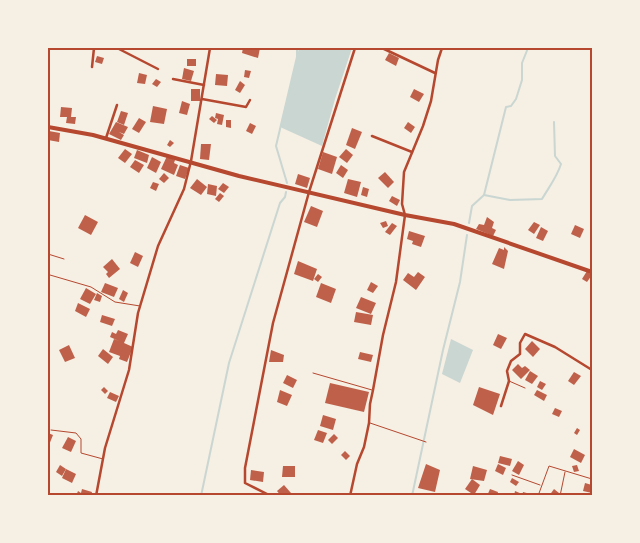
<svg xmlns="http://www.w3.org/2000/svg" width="640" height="543" font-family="'PT Sans',sans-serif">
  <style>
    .water { fill: #c9d6d2 }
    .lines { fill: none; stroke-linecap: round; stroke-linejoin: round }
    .stream { stroke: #c9d6d2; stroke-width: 2 }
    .building { fill: #bf614a }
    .service { stroke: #b5482f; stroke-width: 1 }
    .minor { stroke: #b5482f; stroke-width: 2.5 }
    .secondary { stroke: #b5482f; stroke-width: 4 }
    .neatline { fill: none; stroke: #b5482f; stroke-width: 2 }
  </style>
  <rect width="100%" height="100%" fill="#f6efe4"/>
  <g class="water">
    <path d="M299 48H352L335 99 322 146 280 127Z"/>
    <path d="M451 339 473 350 460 383 442 374Z"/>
  </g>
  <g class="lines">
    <g class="stream">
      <path d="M528 48 522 63V80L516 99 511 106 506 107 484 195 510 200 542 199C549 187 557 177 561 164L555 156 554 122"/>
      <path d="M287 183 276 146 297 57V48"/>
      <path d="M469 223 472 206 484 195"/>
      <path d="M201 496 229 363 280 203 285 197 286 192"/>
      <path d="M412 496 443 350 460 282 467 235"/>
    </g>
  </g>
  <g class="building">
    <path d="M243 48H260L258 58 242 53Z"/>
    <path d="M389 53 399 58 396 66 385 60Z"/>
    <path d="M97 56 104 58 102 64 95 62Z"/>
    <rect x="187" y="59" width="9" height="7"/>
    <path d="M184 68 194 71 191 81 182 79Z"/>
    <path d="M245 70 251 71 249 78 244 77Z"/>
    <path d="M139 73 147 75 145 84 137 83Z"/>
    <path d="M216 74 228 75 227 86 215 85Z"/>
    <path d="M156 79 161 82 157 87 152 84Z"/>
    <path d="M240 81 245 85 240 93 235 90Z"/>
    <rect x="191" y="89" width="9" height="12"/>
    <path d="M414 89 424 94 419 102 410 97Z"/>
    <path d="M182 101 190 104 187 115 179 113Z"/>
    <path d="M153 106 167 109 164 124 150 122Z"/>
    <path d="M61 107 72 108 71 117H76L75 124 66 123 67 117H60Z"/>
    <path d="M121 111 128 113 124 125 117 122Z"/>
    <path d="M216 113 224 115 222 125 217 124 218 119 215 118Z"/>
    <path d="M212 116 217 120 214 123 209 119Z"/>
    <path d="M139 118 146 122 139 133 132 129Z"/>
    <path d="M226 120H231V128L226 127Z"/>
    <path d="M116 122 128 127 124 134 119 132 124 135 121 140 109 134Z"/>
    <path d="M408 122 415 127 411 133 404 128Z"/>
    <path d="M250 123 256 126 252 134 246 131Z"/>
    <path d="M352 128 362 132 355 149 346 145Z"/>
    <path d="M49 131 60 133 59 142 48 140Z"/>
    <path d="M170 140 174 143 170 147 167 145Z"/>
    <path d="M201 144H211L209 160 200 159Z"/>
    <path d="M125 149 132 154 125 163 118 158Z"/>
    <path d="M346 149 353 155 347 163 339 157Z"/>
    <path d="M137 150 149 155 147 163 134 158Z"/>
    <path d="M323 152 337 157 332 174 318 169Z"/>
    <path d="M167 156 175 160 174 163 178 165 174 175 161 169Z"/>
    <path d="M152 157 161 162 156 173 147 168Z"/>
    <path d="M135 160 144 165 139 173 130 167Z"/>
    <path d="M180 165 189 168 185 179 176 176Z"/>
    <path d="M341 165 348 170 343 178 336 173Z"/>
    <path d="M385 172 394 182 388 188 378 178Z"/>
    <path d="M164 173 169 178 164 183 159 179Z"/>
    <path d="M298 174 310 178 307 188 295 184Z"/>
    <path d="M197 179 207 187 201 195 190 188Z"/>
    <path d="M348 179 361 182 357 197 344 193Z"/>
    <path d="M153 182 159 184 156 191 150 188Z"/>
    <path d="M223 183 229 187 224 193 218 189Z"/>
    <path d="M208 184 217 186 216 196 207 194Z"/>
    <path d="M363 187 369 189 367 197 361 195Z"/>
    <path d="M220 193 224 196 219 202 215 199Z"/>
    <path d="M392 196 400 200 397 206 389 201Z"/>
    <path d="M311 206 323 211 317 227 304 222Z"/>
    <path d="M85 215 98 222 91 235 78 228Z"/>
    <path d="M487 217 494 222 492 228 496 230 493 236 476 229 479 224 484 225Z"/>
    <path d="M386 221 388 226 383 228 380 223Z"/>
    <path d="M534 222 540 225 534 234 528 230Z"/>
    <path d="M392 223 397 226 390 235 385 232Z"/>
    <path d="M575 225 584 229 580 238 571 234Z"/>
    <path d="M541 227 548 231 543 241 536 238Z"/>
    <path d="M409 231 425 236 421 247 412 244 413 241 407 239Z"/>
    <path d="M504 247 508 251 504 269 492 264 499 248 504 250Z"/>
    <path d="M135 252 143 256 138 267 130 263Z"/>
    <path d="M112 259 120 269 109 278 106 274 108 272 103 267Z"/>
    <path d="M298 261 317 269 313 281 294 274Z"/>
    <path d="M587 271 592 275 587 282 582 279Z"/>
    <path d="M418 272 425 277 416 290 403 280 408 273 414 277Z"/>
    <path d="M318 274 322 277 318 282 314 279Z"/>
    <path d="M371 282 378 286 373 293 367 290Z"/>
    <path d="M105 283 118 288 114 297 101 292Z"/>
    <path d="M321 283 336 289 331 303 316 297Z"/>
    <path d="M86 288 96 294 90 304 80 299Z"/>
    <path d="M123 290 128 293 124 302 119 299Z"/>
    <path d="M97 293 102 296 100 302 94 300Z"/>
    <path d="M361 297 376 303 371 314 356 308Z"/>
    <path d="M78 303 90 309 86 317 75 311Z"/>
    <path d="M356 312 373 315 371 325 354 322Z"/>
    <path d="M102 315 115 319 112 326 100 322Z"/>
    <path d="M118 330 128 334 124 343 133 347 127 362 119 359 120 356 109 352 114 339 119 341 110 337 112 332 116 334Z"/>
    <path d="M498 334 507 338 501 349 493 345Z"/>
    <path d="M532 341 540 349 533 357 525 349Z"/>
    <path d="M69 345 75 358 65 362 59 350Z"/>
    <path d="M103 349 113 357 108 364 98 356Z"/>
    <path d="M271 350 284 355 283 362H269Z"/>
    <path d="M360 352 373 355 371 362 358 359Z"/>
    <path d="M518 364 522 368 525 366 530 370 521 379 512 370Z"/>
    <path d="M530 371 538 376 532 384 525 380Z"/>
    <path d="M574 372 581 376 574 385 568 381Z"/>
    <path d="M287 375 297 380 293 388 283 383Z"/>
    <path d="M540 381 546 384 542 390 537 387Z"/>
    <path d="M330 383 369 392 364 412 325 403Z"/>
    <path d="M104 387 108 391 105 394 101 390Z"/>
    <path d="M479 387 500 394 493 415 473 405Z"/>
    <path d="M280 390 292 395 287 406 277 402Z"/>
    <path d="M537 390 547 395 544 401 534 395Z"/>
    <path d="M110 392 119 396 116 402 107 398Z"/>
    <path d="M555 408 562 411 559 417 552 414Z"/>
    <path d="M323 415 336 419 333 430 320 426Z"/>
    <path d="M577 428 580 430 577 435 574 433Z"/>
    <path d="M318 430 327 433 323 443 314 440Z"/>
    <path d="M48 433 53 435 49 445 48 444Z"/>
    <path d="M334 434 338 438 332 444 328 440Z"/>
    <path d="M68 437 76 441 71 452 62 448Z"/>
    <path d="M574 449 585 455 581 463 570 457Z"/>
    <path d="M345 451 350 456 346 460 341 455Z"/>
    <path d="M500 456 512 459 510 466 498 463Z"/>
    <path d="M518 461 524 465 519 475 512 471Z"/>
    <path d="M426 464 440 470 435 492 418 488Z"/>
    <path d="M498 464 506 468 503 475 495 471Z"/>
    <path d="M60 465 66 469 62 476 56 472Z"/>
    <path d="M577 465 579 471 574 472 572 466Z"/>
    <path d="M283 466H295V477H282Z"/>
    <path d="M473 466 487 470 484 481 470 479Z"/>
    <path d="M66 469 76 474 72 483 62 478Z"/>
    <path d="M251 470 264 472 263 482 250 480Z"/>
    <path d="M512 478 519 482 516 486 510 482Z"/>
    <path d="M472 479 480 485 474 495 465 489Z"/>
    <path d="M585 483 592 485V493L583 491Z"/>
    <path d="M284 485 291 493 288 496H281L277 491Z"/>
    <path d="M82 489 92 492 91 496H76L78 491 81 493Z"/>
    <path d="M490 489 498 492 497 496H487Z"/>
    <path d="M554 489 559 493 558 496H549Z"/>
    <path d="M515 491 522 494 521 496H514Z"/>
    <path d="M523 492 534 495V496H522Z"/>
  </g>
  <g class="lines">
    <g class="service">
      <path d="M48 254 64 259"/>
      <path d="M50 275 91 287 115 302 140 306"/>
      <path d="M313 373 372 390"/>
      <path d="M509 381 525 388"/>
      <path d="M370 423 426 442"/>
      <path d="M51 430 76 433 81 439V453L103 459"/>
      <path d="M512 475 540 485"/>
      <path d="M538 496 549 466 592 479"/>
      <path d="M560 496 565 472"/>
    </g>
    <g class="minor">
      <path d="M117 48 158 69"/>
      <path d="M382 48 435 73"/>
      <path d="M92 67 94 48"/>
      <path d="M173 79 204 85"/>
      <path d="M202 99 246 107 250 100"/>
      <path d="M372 136 412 152"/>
      <path d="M106 138 117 105"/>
      <path d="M501 406 509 381 507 371 511 361 520 354V343L525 334 555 347 592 370"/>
      <path d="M96 496 105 448 129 370 138 313 158 246 184 189 191 161 210 48"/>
      <path d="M271 496 245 483V468L273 323 309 192 355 48"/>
      <path d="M350 496 357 464 364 447 369 423 370 404 373 390 383 335 396 282 405 215 402 204 404 172 423 126 431 101 438 60 442 48"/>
    </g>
    <path class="secondary" d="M48 127 93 135 239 176 405 215 454 224 592 272"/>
  </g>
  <rect width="640" height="543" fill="none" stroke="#f6efe4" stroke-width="98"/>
  <rect x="49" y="49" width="542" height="445" class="neatline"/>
</svg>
